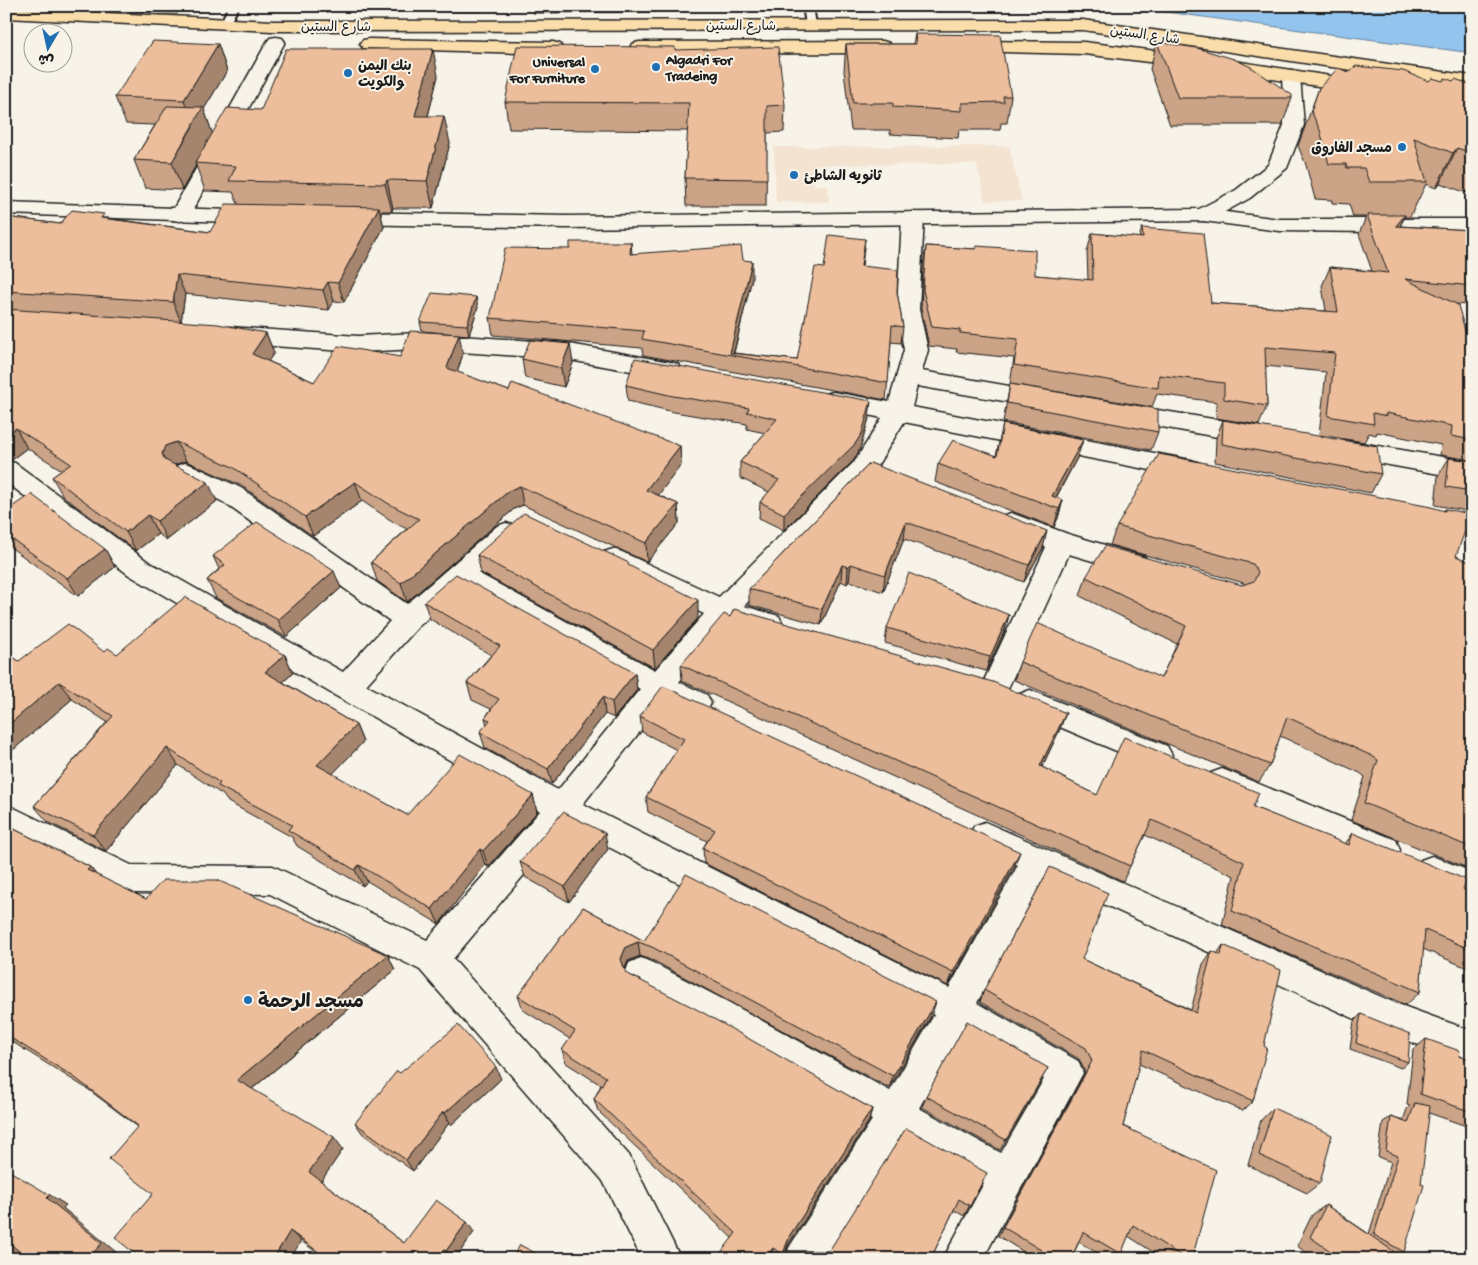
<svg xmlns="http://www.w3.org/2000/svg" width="1478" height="1265" font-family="'Gochi Hand','Playpen Sans Arabic',sans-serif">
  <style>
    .built { fill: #f4e3d1 }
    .water { fill: #92c4ee; stroke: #63819a }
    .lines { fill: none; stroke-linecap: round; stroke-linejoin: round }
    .service-casing { stroke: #1c1c1c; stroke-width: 4 }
    .minor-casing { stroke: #1c1c1c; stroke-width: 3 }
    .tertiary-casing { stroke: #1c1c1c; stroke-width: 3 }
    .trunk-casing { stroke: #1c1c1c; stroke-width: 3 }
    .service { fill: #f7f3e8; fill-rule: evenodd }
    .minor { fill: #f7f3e8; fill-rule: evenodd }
    .tertiary { fill: #f7f3e8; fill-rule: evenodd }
    .trunk { fill: #faddab; fill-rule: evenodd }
    .wall { fill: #cba386; stroke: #1c1c1c }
    .shaded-wall { fill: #a5856d; stroke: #1c1c1c }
    .building { fill: #ecbe9c; stroke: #1c1c1c }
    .poi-dot { fill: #1f6fb2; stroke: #f7f3e8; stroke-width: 2 }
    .labels { text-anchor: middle; stroke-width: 4; stroke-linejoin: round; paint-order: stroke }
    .far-street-label { font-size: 14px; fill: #1c1c1c; stroke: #f7f3e8 }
    .far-poi-label { font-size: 14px; font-weight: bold; fill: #1c1c1c; stroke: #f7f3e8; text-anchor: start }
    .near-poi-label { font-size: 19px; font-weight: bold; fill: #1c1c1c; stroke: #f7f3e8; text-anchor: start }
  </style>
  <rect width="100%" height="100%" fill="#f7f3e8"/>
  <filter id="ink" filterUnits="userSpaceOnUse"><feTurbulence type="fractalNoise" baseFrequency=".02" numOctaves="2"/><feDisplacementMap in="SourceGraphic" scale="10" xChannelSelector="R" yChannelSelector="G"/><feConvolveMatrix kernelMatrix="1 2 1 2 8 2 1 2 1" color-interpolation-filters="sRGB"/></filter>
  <g filter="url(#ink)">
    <path class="built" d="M1009 146 1022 201H985L977 164 812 165 814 185H828L829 202H776L774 147Z"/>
    <path class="water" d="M1121 6H1472V53Z"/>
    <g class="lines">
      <defs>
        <g id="service">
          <path d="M229 6H239L228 26H222L220 24Z"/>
          <path d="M803 6H813L816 25 814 27 811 28 806 25Z"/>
        </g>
        <g id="minor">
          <path d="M276 37 282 38 285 42 190 215 187 220 180 221 173 220 170 215 267 42 270 38Z"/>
          <path d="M1203 209 1280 219H1472V233L1280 231 1196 220 1193 215 1196 210Z"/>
          <path d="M913 212 920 213 924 218 919 309 928 350 922 371 1044 392 1052 394 1056 400 1052 406 1044 408 917 386 912 407 1191 460 1200 463 1203 469 1200 475 1191 478 904 422 873 473 744 606 779 616 783 624 779 632 769 635 729 623 679 682 707 695 711 703 707 711 697 715 664 701 583 804 949 988 1018 865 974 846 970 836 974 826 985 822 1395 1003 1472 1031V1065L1377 1029 1044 877 977 1003 1078 1061 1083 1073 983 1259H943L984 1183 902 1137 825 1259H784L790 1246 872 1120 704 1024 629 985 625 974 629 963 641 958 653 963 728 1002 890 1091 934 1015 566 825 453 959 629 1155 681 1259H642L603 1181 420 970 270 894 128 893 6 832V804L131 865 273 866 427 940 540 811 336 696 129 575 6 482V460L15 463 147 561 343 672 390 621 223 502 176 478 173 472 176 466 185 463 194 466 241 488 407 604 497 526 506 523 515 526 519 533 515 540 478 573 655 670 704 614 604 566 600 559 604 552 613 549 622 552 719 597 855 461 882 418 825 406 821 400 825 394 833 392 889 402 904 350 897 309 902 218 906 213ZM460 589 640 689 558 790 366 685 418 627ZM962 1031 1044 1079 1001 1153 919 1108Z"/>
          <path d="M230 327 358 336 417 333 564 343 670 362 678 364 682 370 678 376 670 378 564 359 417 349 358 352 230 343 222 340 219 335 222 330Z"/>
          <path d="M1121 404 1256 426 1265 429 1268 435 1265 441 1256 444 1112 418 1109 412 1112 406Z"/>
          <path d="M1343 440 1472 462V480L1334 455 1331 449 1334 443Z"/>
          <path d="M1011 513 1068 534 1145 557 1149 564 1145 571 1136 574 1069 554 1005 695 995 699 985 695 981 687 1046 547 1002 530 998 523 1002 516Z"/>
          <path d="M1030 690 1167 746 1172 755 1167 764 1157 768 1147 764 1020 710 1016 702 1020 694Z"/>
          <path d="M1222 769 1396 840 1400 850 1396 860 1385 864 1374 860 1211 791 1207 782 1211 773Z"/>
          <path d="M1432 856 1472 872V901L1421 880 1416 870 1421 860Z"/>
        </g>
        <g id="tertiary">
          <path d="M1291 70 1298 72 1300 76 1304 125 1287 168 1250 198 1210 220 1203 221 566 228 345 224 338 223 334 218 338 213 345 212 566 216 1199 209 1236 190 1268 165 1284 125 1282 76 1284 72Z"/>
          <path d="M6 202 257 211 264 212 268 217 264 222 257 223 6 214Z"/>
        </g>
        <g id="trunk">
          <path d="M6 8 272 21 1083 20 1472 76V88L1083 30 272 31 6 18Z"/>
          <path d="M369 39 553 42 560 44 562 48 560 52 553 54 363 48 360 44 363 40Z"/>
          <path d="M883 41 889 43 892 47 889 51 883 53 639 54 632 52 630 48 632 44 639 42Z"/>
          <path d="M966 41 1084 42 1221 59 1363 81 1370 83 1372 87 1370 91 1363 93 1221 71 1084 54 960 51 957 47 960 43Z"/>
        </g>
      </defs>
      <use href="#service" class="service-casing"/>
      <use href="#minor" class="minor-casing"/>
      <use href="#tertiary" class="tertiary-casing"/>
      <use href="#trunk" class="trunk-casing"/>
      <use href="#service" class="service"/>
      <use href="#minor" class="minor"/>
      <use href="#tertiary" class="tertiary"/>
      <use href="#trunk" class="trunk"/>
    </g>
    <g class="wall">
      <path d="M59 6H182L177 14Z"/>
      <path d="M268 6H484L483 11 269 9Z"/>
      <path d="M532 6H657V12L533 13Z"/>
      <path d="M915 34 1011 96 1007 123H1001L1000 130H959L958 138 890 134V130H851L844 71 846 44H913Z"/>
      <path d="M1157 42 1292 98 1282 125H1170L1150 69Z"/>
      <path d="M218 44 227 71 204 109 212 133 261 110 438 76 428 116 450 143 433 208H393L392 211H380L384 227 344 302 334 301 329 310 185 294 181 322 266 333 274 353 268 361 314 382 400 357 463 354 457 372 509 391 680 446 681 465 658 495 678 504 679 523 647 562 523 505 514 509 407 602 377 581 371 562 407 529 395 523 362 501 313 536 242 486 186 461 175 465 217 501 167 540 158 534 136 551 63 496 52 477 62 470 27 448 11 460 6 459V217L60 224 106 218 210 232 238 204 233 192 205 191 196 165 182 190 145 188 134 160 155 125 126 124 115 97Z"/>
      <path d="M675 50 785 105 784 132 767 133 766 206H686L685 178 688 131 509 129 505 102Z"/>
      <path d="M1349 72 1429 81H1453L1472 85V195L1440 183 1436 188 1426 184 1410 217H1405L1400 226 1472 230V306L1456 304 1472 356V460L1440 455 1441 445 1377 432 1376 435 1369 433 1364 442 1319 435 1326 372 1265 366 1267 406 1259 425 1216 418 1217 402 1157 394 1152 407 1010 384 1014 358 956 352 957 349 929 346 921 309 923 265 926 246 975 249 976 246 1035 275 1088 280 1087 252 1092 233 1139 238 1142 228 1211 303 1326 311 1322 286 1330 267 1372 271 1359 234 1366 217H1353L1349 204 1332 203V200L1315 199 1306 165 1298 146 1319 88Z"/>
      <path d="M631 242 632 254 743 260 752 278 734 353 797 360 824 268 863 256 862 267 897 292 903 327 901 343 891 342 886 400 643 355 642 348 493 335 490 318 570 249Z"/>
      <path d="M478 307 469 335 422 331 420 322Z"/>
      <path d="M522 359 573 363 564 387 525 378Z"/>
      <path d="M1010 384 1158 432 1151 450 1003 422Z"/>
      <path d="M626 385 869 418 860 449 854 460 784 530 759 518 760 502 769 492 740 478V462L765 433 747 429V424L674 412 628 401Z"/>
      <path d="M1223 420 1381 474 1371 493 1215 462 1216 438Z"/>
      <path d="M1003 424 1083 440 1077 458 1056 498 1063 500 1058 518 1054 527 935 482 938 464 996 456Z"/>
      <path d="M1449 458 1472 461V512L1435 505 1438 476Z"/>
      <path d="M870 463 1043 548 1024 582 904 539 883 592 849 581 847 584 841 581 821 625 749 605V589Z"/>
      <path d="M1445 509 1456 556 1472 563V859L1465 867 1351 820 1365 777 1360 773 1280 736 1270 765 1259 782 1014 680 1020 662 1161 678 1177 644 1080 596 1086 577 1242 585H1244V583L1110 545 1117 526 1444 511Z"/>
      <path d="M6 511 105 549 115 567 78 596 6 544Z"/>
      <path d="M477 555 698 618 655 668 481 573Z"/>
      <path d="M213 556 341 588 286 637 216 598 207 580 219 569Z"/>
      <path d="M424 602 635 673 637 690 614 718 605 714 552 784 485 748 480 732 487 725 485 718 491 709 472 700 467 683 491 655 430 619Z"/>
      <path d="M1009 615 1005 630 986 671 885 643 887 628Z"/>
      <path d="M730 617 1060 729 1042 767 1097 795 1253 807 1345 844 1353 833 1463 889 1472 893V970L1423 949 1420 992 1406 1005 1222 925 1234 876 1145 835 1123 881 682 681 681 665Z"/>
      <path d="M104 652 117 654 285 655 293 673 283 682 356 725 363 742 332 774 407 815 533 795 537 812 488 867 485 865 439 924 367 881 363 886 297 846 292 837 228 802 223 795 178 765 106 851 48 822 34 806 107 722 72 699 6 756V653L19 661Z"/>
      <path d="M640 716 1014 867 948 986 704 863 703 848 707 841 648 812 646 797 677 750 642 732Z"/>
      <path d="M6 825 90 867 96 875 146 899 388 955 395 970 252 1089 343 1149 321 1181 404 1243 474 1232 455 1259H326L301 1241 153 1194 138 1127 89 1090 6 1038Z"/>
      <path d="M608 849 569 902 525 877 520 862Z"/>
      <path d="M583 907 644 941 931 1016 889 1088 654 961 640 956 628 961 625 970 626 973 872 1109 869 1121 788 1245 786 1251H829L987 1173 964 1216 954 1210 934 1252 938 1259H774L732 1238 598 1111 594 1099 601 1085 566 1063 562 1050 570 1039 523 1010 518 996Z"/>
      <path d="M1223 945 1253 1101 1243 1111 1139 1064 1123 1126 1192 1259H1164L1128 1236 1121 1254 1117 1259H1107L1079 1242 1071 1259H1035L998 1236 1085 1072 1079 1059 980 1002 984 990 1082 959 1191 1010 1203 964 1212 951 1217 954Z"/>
      <path d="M1361 1014 1408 1062 1401 1068 1350 1049 1354 1021Z"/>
      <path d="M1426 1039 1459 1056 1472 1060V1128L1429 1113 1404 1252 1396 1256 1392 1254 1390 1259H1315L1297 1246 1312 1215 1326 1205 1369 1234 1391 1162 1378 1157 1383 1122 1391 1117 1403 1121 1407 1109 1410 1106 1407 1105 1413 1050Z"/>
      <path d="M1048 1068 1000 1150 922 1107 926 1096Z"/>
      <path d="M400 1073 501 1079 451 1125 449 1123 413 1171 363 1134 355 1123Z"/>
      <path d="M1273 1108 1320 1183 1307 1193 1248 1165 1261 1120Z"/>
    </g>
    <g class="shaded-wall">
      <path d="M174 6H182L177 14Z"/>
      <path d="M218 44 227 71 204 109 213 135 195 163 196 165 182 190 172 162 193 126 184 100Z"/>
      <path d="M433 49 438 76 421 143 415 116Z"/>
      <path d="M444 116 450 143 433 208 427 181Z"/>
      <path d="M1457 148 1440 183 1436 188 1453 153Z"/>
      <path d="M387 180 393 208 392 211 385 184Z"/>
      <path d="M379 207 384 227 344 302 338 283Z"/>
      <path d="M1405 215 1397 234 1396 226Z"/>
      <path d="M865 239 863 256 859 283 861 266Z"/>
      <path d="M752 261V278L733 355 730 353Z"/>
      <path d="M177 275 185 294 181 322 173 302Z"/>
      <path d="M328 282 334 301 329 310 323 290Z"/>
      <path d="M476 297 478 307 469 335 467 325Z"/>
      <path d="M266 333 274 353 259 374 252 354Z"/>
      <path d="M459 334 463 354 452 388 447 368Z"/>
      <path d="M570 344 573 363 564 387 561 368Z"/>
      <path d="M871 401 869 418 860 449 854 460 784 530V514Z"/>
      <path d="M16 428 27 448 11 460 6 453V435Z"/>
      <path d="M1083 440 1077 458 1051 506 1052 496Z"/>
      <path d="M176 442 186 461 174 465 171 473 162 454 165 446Z"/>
      <path d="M680 446 681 465 648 509 646 490Z"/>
      <path d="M208 482 217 501 167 540 157 521Z"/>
      <path d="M355 482 362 501 313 536 305 517Z"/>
      <path d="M520 486 523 505 514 509 407 602 401 583 510 490Z"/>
      <path d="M1063 500 1058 518 1054 527 1059 509Z"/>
      <path d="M678 504 679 523 647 562 646 543Z"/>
      <path d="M148 515 158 534 136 551 126 532Z"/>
      <path d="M906 522 904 539 883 592 885 575Z"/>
      <path d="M1047 531 1043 548 1024 582 1029 565Z"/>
      <path d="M105 549 115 567 78 596 67 578Z"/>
      <path d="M851 564 849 581 847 584 848 567Z"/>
      <path d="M842 565 841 581 821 625 822 609Z"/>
      <path d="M334 571 341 588 286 637 278 620Z"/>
      <path d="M698 600V618L655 668 653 650Z"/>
      <path d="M1009 615 1005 630 986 671 990 657Z"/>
      <path d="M285 655 293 673 274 690 265 672Z"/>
      <path d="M635 673 637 690 614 718 612 702Z"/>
      <path d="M59 682 72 699 6 756V727Z"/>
      <path d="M603 697 605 714 552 784 548 769Z"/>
      <path d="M1066 713 1060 729 1035 782 1040 766Z"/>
      <path d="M356 725 363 742 325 782 317 765Z"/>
      <path d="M167 748 178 765 106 851 93 835Z"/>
      <path d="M533 795 537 812 488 867 483 851Z"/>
      <path d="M605 833 608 849 569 902 565 887Z"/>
      <path d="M480 849 485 865 439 924 432 909Z"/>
      <path d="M1020 852 1014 867 948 986 953 972Z"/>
      <path d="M359 865 367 881 363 886 355 870Z"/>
      <path d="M90 867 103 883 87 870Z"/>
      <path d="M638 942 640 956 628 961 623 973 621 959 626 947Z"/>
      <path d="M388 955 395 970 248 1092 237 1080Z"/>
      <path d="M936 1002 931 1016 889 1088 893 1076Z"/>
      <path d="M496 1067 501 1079 451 1125 445 1113Z"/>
      <path d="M872 1109 869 1121 788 1245 785 1255 784 1251 790 1235Z"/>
      <path d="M443 1112 449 1123 413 1171 406 1160Z"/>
      <path d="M334 1137 343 1149 320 1183 309 1172Z"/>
      <path d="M50 1195 66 1205 63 1208 116 1252 110 1259H88L47 1198Z"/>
      <path d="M467 1222 474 1232 455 1259H452L446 1251Z"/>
      <path d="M290 1231 301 1241 290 1259H273Z"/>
      <path d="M12 1245 29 1254 26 1259H6V1253Z"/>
      <path d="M773 1248 772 1257 771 1259H764Z"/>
      <path d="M444 1250 451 1259H438Z"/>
    </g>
    <g class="building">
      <path d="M915 34 1000 35 1011 96H1003L1004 102 962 103V111L893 107V103H853L846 44H916Z"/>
      <path d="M153 41 218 44 184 100 115 97Z"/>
      <path d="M1157 42 1197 48 1234 59 1251 67 1292 95V98H1178Z"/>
      <path d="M517 46 675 47V50L778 47 785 105 767 106V179L685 178 689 103 505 102Z"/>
      <path d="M286 49H433L415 116H444L427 181 387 180 385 184 229 181 236 166 195 163 227 108 261 110Z"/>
      <path d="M1356 66 1403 71 1429 81 1432 78 1443 81 1445 78 1453 81 1455 79 1472 85V153L1457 148 1453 153 1414 138 1427 182H1369L1364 168H1347L1346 164H1329L1320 130 1311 111 1319 88 1338 68 1349 72Z"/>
      <path d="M167 106 203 107 172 162 134 160Z"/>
      <path d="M226 204 379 207 338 283 328 282 323 290 177 275 173 302 6 291V217L60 224 72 210 104 214 101 218 210 232Z"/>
      <path d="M1367 215H1405L1396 226 1472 230V286L1405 279 1458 305 1472 356V440L1451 436 1452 426 1386 413V416L1373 413 1374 424 1328 416 1335 353 1265 347 1267 406 1224 399V383L1159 375 1158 388 1014 365 1018 339 960 333V330L932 327 923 290 926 246 976 249V246L1035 250V275L1093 280 1092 233 1143 238 1142 228 1203 233 1211 303 1338 312 1330 267 1388 273Z"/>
      <path d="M829 235 865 239 861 266 898 270 897 292 903 327 892 325 888 383 642 339 644 331 490 318 505 248 570 249V242H631L630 254 741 246 743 260 752 261 730 353 797 360 815 267 824 268Z"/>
      <path d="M432 293 476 297 467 325 420 322Z"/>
      <path d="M6 309 218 324 266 333 252 354 314 382 338 346 400 357 410 331 459 334 447 368 509 391 512 383 680 446 646 490 678 504 646 543 520 486 510 490 401 583 371 562 419 519 389 504 355 482 305 517 233 467 176 442 165 446 162 454 165 460 208 482 157 521 148 515 126 532 52 477 71 464 16 428 6 435Z"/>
      <path d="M530 340 570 344 561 368 522 359Z"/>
      <path d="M635 358 871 401 862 433 855 444 784 514 760 502 779 480 740 462 777 419 747 412 749 408 673 396 626 385Z"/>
      <path d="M1010 384 1158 409V432L1007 403Z"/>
      <path d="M1223 420 1377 446 1381 474 1222 444Z"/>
      <path d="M1003 424 1083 440 1052 496 1063 500 1059 509 938 464 953 440 997 456Z"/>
      <path d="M1159 454 1431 507 1445 511V509L1471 514 1456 556 1472 563V848L1364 803 1378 760 1372 756 1287 717 1270 765 1020 662 1037 623 1161 678 1186 626 1086 577 1105 546 1242 585 1254 581 1258 572 1253 564 1117 526Z"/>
      <path d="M1449 458 1472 461V491L1446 487Z"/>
      <path d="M870 463 1047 531 1029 565 906 522 885 575 851 564 848 567 842 565 822 609 749 589Z"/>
      <path d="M31 494 105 549 67 578 6 535V511Z"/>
      <path d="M524 513 629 563 628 565 698 600 653 650 477 555Z"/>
      <path d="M257 522 334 571 278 620 207 580 225 565 213 556Z"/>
      <path d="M909 573 1009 615 990 657 887 628Z"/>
      <path d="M456 574 635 673 612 702 603 697 548 769 480 732 490 720 485 718 499 699 467 683 500 646 424 602Z"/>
      <path d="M185 597 285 655 265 672 356 725 317 765 407 815 460 754 533 795 483 851 480 849 432 909 359 865 355 870 288 830 292 825 218 786 220 783 167 748 93 835 34 806 113 716 59 682 6 727V653L19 661 68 624 104 652 108 648 117 654Z"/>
      <path d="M734 609 993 682 1066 713 1040 766 1097 795 1124 737 1259 793 1253 807 1349 845 1353 833 1467 880 1463 889 1472 893V950L1425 930 1420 992 1232 911 1244 862 1152 820 1130 866 681 665 724 614 730 617Z"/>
      <path d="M663 686 1020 852 953 972 703 848 715 830 646 797 684 739 640 716Z"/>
      <path d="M563 812 605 833 565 887 520 862Z"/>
      <path d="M6 825 90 867 87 870 146 899 163 880H217L388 955 237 1080 334 1137 309 1172 404 1243 436 1200 467 1222 446 1251 444 1250 438 1259H328L290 1231 273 1259H142L115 1238 153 1194 109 1159 138 1126 74 1077 6 1035Z"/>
      <path d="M1050 867 1108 893 1082 959 1196 1013 1212 951 1221 955 1223 945 1281 970 1264 1046 1267 1048 1253 1101 1143 1050 1123 1126 1216 1170 1192 1259H1186L1133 1225 1121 1254 1083 1232 1071 1259H1049L1040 1253 1041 1250 1003 1227 1092 1061 1086 1048 984 990Z"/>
      <path d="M686 874 936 1002 893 1076 652 947 638 942 626 947 621 959 626 973 702 1012 872 1109 790 1235 784 1251H829L906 1128 987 1173 970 1206 959 1199 934 1252 940 1256 938 1259H799L793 1253 790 1259 773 1248 764 1259H716L736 1233 594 1099 606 1077 562 1050 575 1031 518 996 583 907 644 941Z"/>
      <path d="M1361 1014 1410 1034 1408 1062 1356 1043Z"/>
      <path d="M967 1021 1048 1068 1006 1140 926 1096Z"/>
      <path d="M458 1025 496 1067 445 1113 443 1112 406 1160 355 1123 397 1071 400 1073Z"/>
      <path d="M1426 1039 1460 1051 1459 1056 1472 1060V1112L1420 1094Z"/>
      <path d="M1415 1103 1430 1106 1421 1184 1424 1185 1404 1252 1374 1235 1398 1156 1386 1151 1391 1117 1408 1123Z"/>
      <path d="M1273 1108 1332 1135 1320 1183 1259 1155Z"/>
      <path d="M6 1169 50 1195 47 1198 102 1243 88 1259H28L12 1245 6 1253Z"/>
      <path d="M1326 1205 1393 1251 1390 1259H1342L1310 1237Z"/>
      <path d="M520 1245 547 1259H512Z"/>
    </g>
  </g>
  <g class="poi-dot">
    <circle cx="656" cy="67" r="5"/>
    <circle cx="595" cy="69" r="5"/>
    <circle cx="348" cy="73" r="5"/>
    <circle cx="1402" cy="147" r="5"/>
    <circle cx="794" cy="175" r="5"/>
    <circle cx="248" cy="1000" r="5"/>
  </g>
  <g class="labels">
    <g class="far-street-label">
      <text x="741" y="30">شارع الستين</text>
      <text x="336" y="31">شارع الستين</text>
      <text transform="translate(1145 34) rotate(8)" y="5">شارع الستين</text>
    </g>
    <g class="far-poi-label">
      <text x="666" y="64">Algadri For<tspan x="666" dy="16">Tradeing</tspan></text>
      <text x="585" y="66" text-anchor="end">Universal<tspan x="585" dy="16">For Furniture</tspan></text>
      <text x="358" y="70">بنك اليمن<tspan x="358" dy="16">والكويت</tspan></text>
      <text x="1392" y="152" text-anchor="end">مسجد الفاروق</text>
      <text x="804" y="180">ثانويه الشاطئ</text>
    </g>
    <g class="near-poi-label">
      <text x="258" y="1007">مسجد الرحمة</text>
    </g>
  </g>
  <rect width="1478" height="1265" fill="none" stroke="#f7f3e8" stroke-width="25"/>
  <rect x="12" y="12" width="1453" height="1240" fill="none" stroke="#1c1c1c" stroke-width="2" filter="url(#ink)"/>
  <g transform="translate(48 48) rotate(189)"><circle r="24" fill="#f7f3e8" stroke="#9f9d96"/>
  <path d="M0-4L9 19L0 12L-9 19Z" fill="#1f6fb2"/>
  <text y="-8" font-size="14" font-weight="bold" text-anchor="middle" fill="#1c1c1c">ش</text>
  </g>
</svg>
